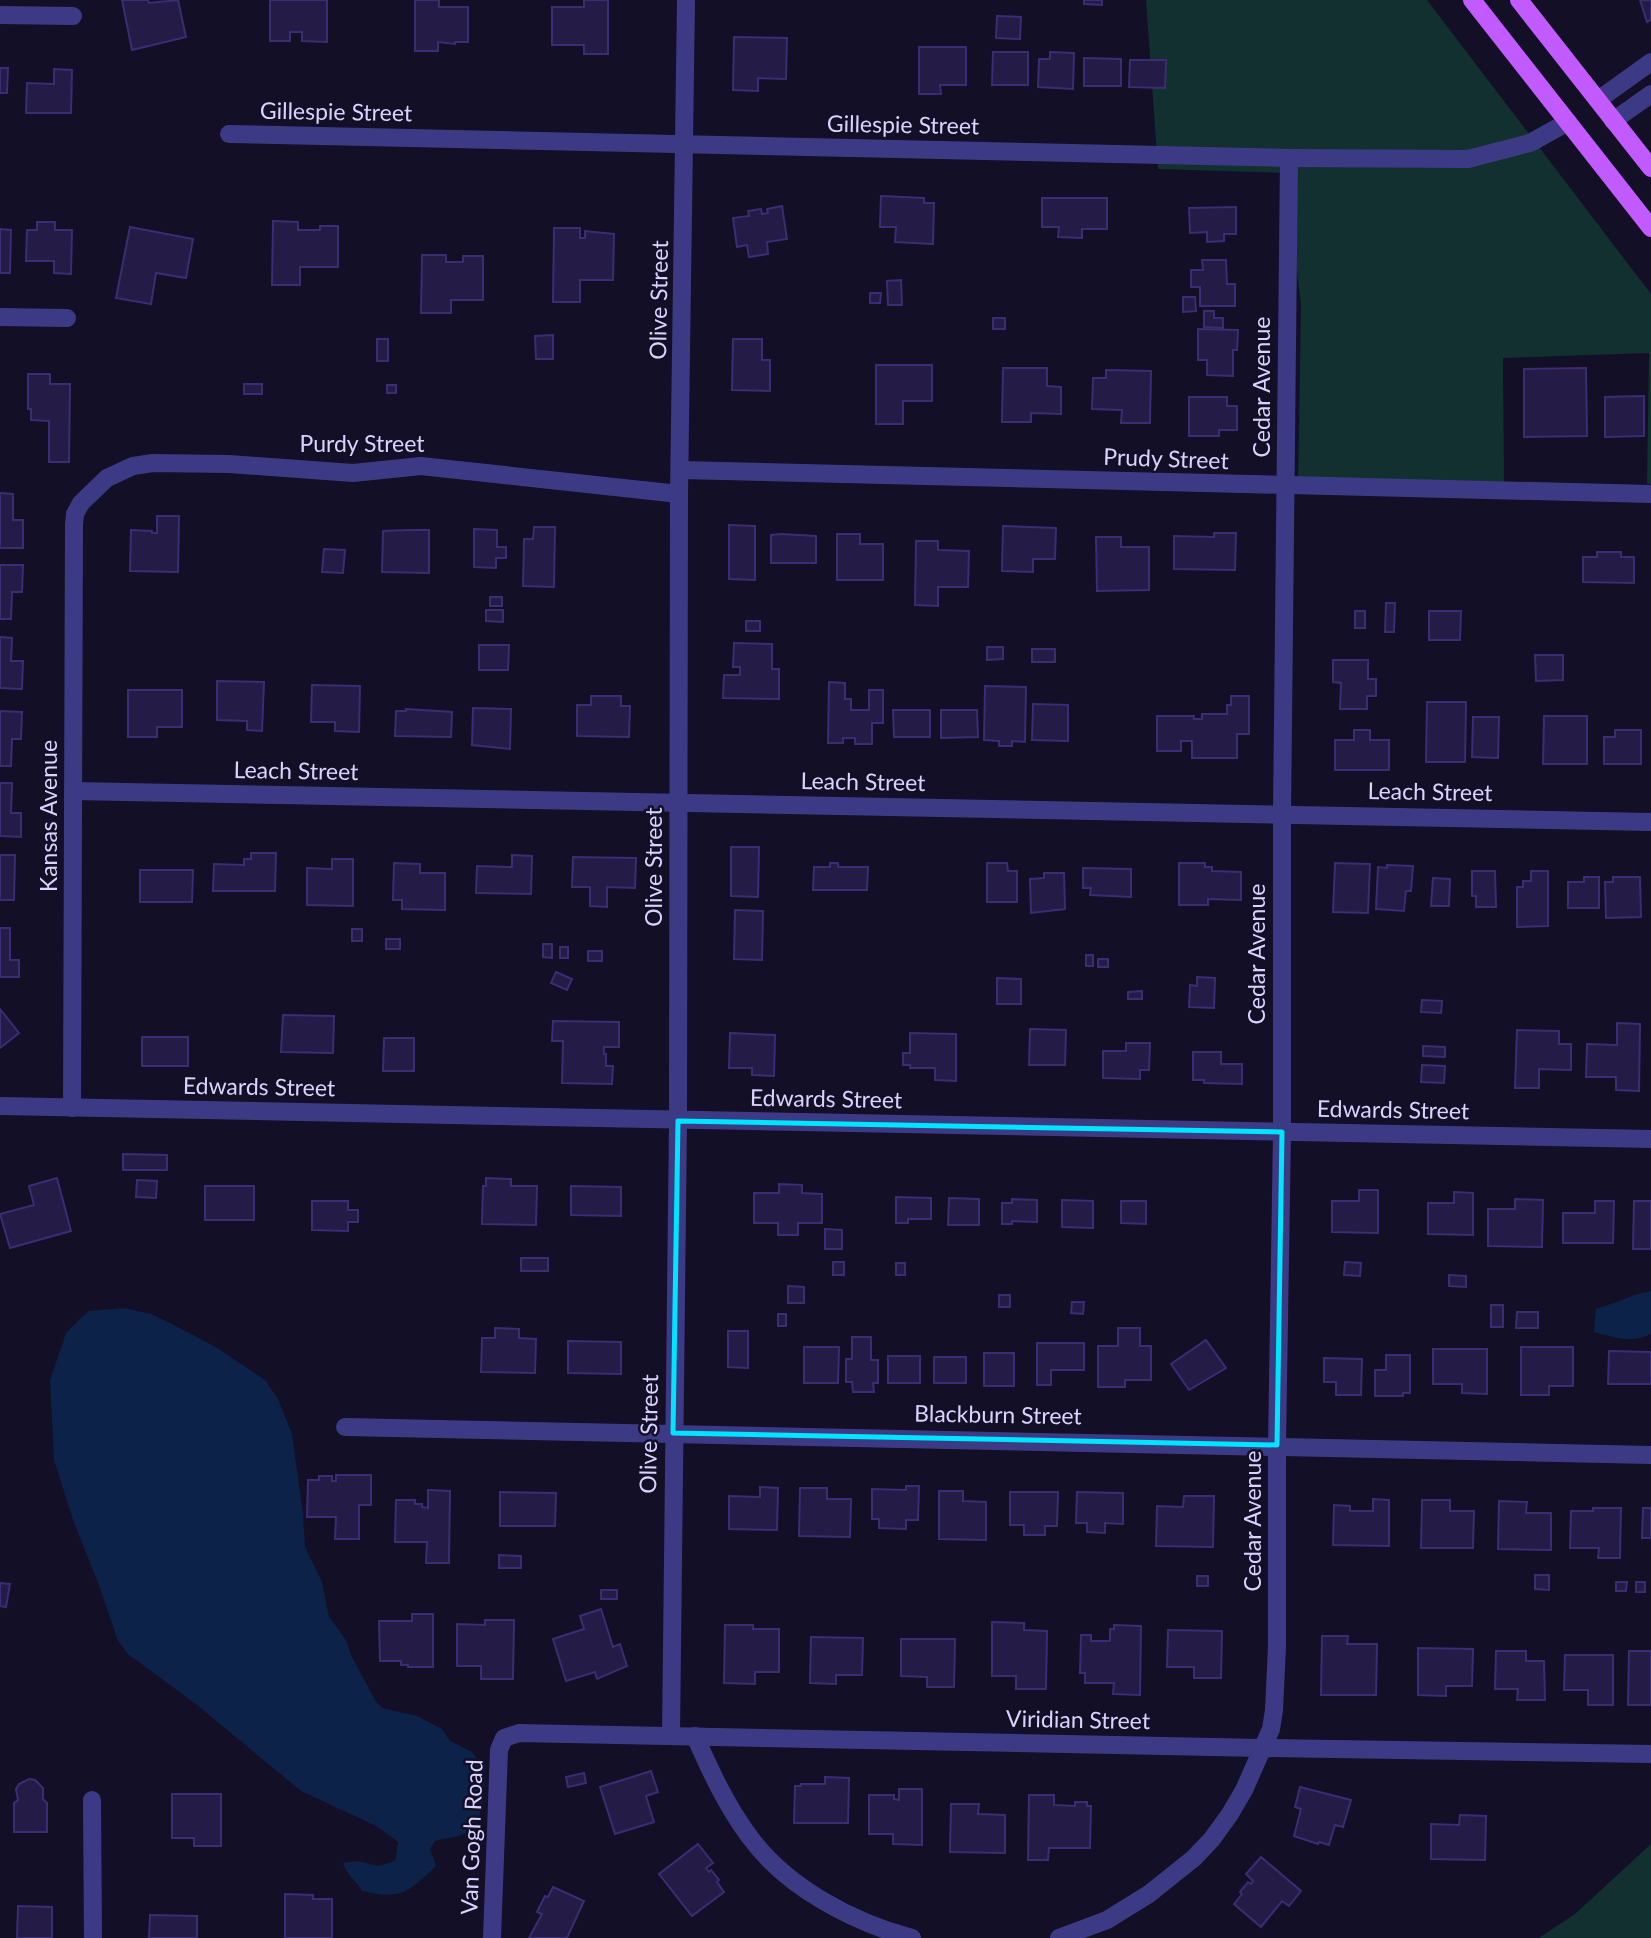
<svg xmlns="http://www.w3.org/2000/svg" width="1651" height="1938" font-family="Lato,sans-serif">
  <style>
    .green { fill: #12302f }
    .water { fill: #0c2248 }
    .building { fill: #241b47; stroke: #3b2d73; stroke-width: 2 }
    .lines { fill: none; stroke-linecap: round; stroke-linejoin: round }
    .street { stroke: #3d3a85; stroke-width: 18 }
    .primary { stroke: #c25bff; stroke-width: 18 }
    .marked { fill: none; stroke: #00e5ff; stroke-width: 5; stroke-linejoin: round }
    .labels { text-anchor: middle; stroke-width: 5; stroke-linejoin: round; paint-order: stroke }
    .street-label { font-size: 23px; fill: #d9d4ff; stroke: #130f26 }
  </style>
  <rect width="100%" height="100%" fill="#130f26"/>
  <g class="green">
    <path d="M1146 0H1427L1651 294V484H1647L1649 353 1503 358 1504 484 1298 486 1301 305 1285 173 1158 169Z"/>
    <path d="M1651 1844V1938H1539L1575 1914Z"/>
  </g>
  <g class="water">
    <path d="M1651 1291V1334C1632 1344 1613 1337 1594 1332L1596 1309C1614 1304 1635 1293 1651 1291Z"/>
    <path d="M124 1308 151 1314 166 1321 216 1347 265 1380 278 1399 292 1434 303 1514 305 1547 322 1582 329 1617 346 1640 351 1655 375 1700 382 1708 417 1716 442 1729 450 1741 472 1752 485 1769C485 1784 484 1817 472 1829 464 1837 446 1838 435 1841L430 1849 436 1866C407 1893 402 1900 362 1891 357 1881 346 1875 343 1863L358 1861 378 1866 395 1861 398 1842 376 1826 301 1791 197 1705 128 1654 118 1641 100 1588 73 1520 54 1460 50 1380 66 1333 81 1318 89 1311Z"/>
  </g>
  <g class="building">
    <path d="M122 0H148L149 3 178 0 186 37 132 50Z"/>
    <path d="M270 0H327V42L302 41V32H290V41H270Z"/>
    <path d="M415 0H439V7H468V42H455V44L438 42V51H415Z"/>
    <path d="M584 0H608V54H584V45H552V7H584Z"/>
    <path d="M1084 0H1102V5L1084 4Z"/>
    <path d="M1640 0H1651V20L1647 22Z"/>
    <path d="M997 16 1021 17 1020 39 996 38Z"/>
    <path d="M734 37 787 38 786 79 758 78V91L733 90Z"/>
    <path d="M919 47H966V85H940L941 94H919Z"/>
    <path d="M993 52H1028V85H992Z"/>
    <path d="M1050 52 1074 53 1073 89 1038 87 1039 59H1050Z"/>
    <path d="M1084 58 1121 59V86H1084Z"/>
    <path d="M1130 60H1166L1165 88 1129 87Z"/>
    <path d="M0 68H8L7 93H0Z"/>
    <path d="M54 69 72 70 71 113H26L27 83 54 84Z"/>
    <path d="M881 196 924 198V203H934L933 244 895 242 896 227H880Z"/>
    <path d="M1042 198H1107V229H1082V238L1058 237 1059 227H1042Z"/>
    <path d="M782 206 787 239 767 242 768 254 749 257 747 245 737 247 733 218 749 216 748 211 761 209 762 214 768 213 767 209Z"/>
    <path d="M1236 207V234H1224V241L1207 242V232L1190 233 1189 208Z"/>
    <path d="M273 221 298 222V230H320V226H338V267H300V285H272Z"/>
    <path d="M37 222H55V230H72L71 274 54 273V261H26L27 230H37Z"/>
    <path d="M130 227 193 239 186 278 156 273 151 304 116 298Z"/>
    <path d="M554 228H580V238H585V231L614 234 613 280H580V302H553Z"/>
    <path d="M0 229 11 230 10 273H0Z"/>
    <path d="M422 255H446V262H463V256H483V300H451V313H421Z"/>
    <path d="M1202 260H1226L1227 284H1235V306H1200V287H1191V270H1203Z"/>
    <path d="M901 280 902 305H888L887 281Z"/>
    <path d="M870 293H881L880 303H870Z"/>
    <path d="M1183 297H1195L1196 311 1183 312Z"/>
    <path d="M1204 311H1214V318H1223V328L1204 327Z"/>
    <rect x="993" y="318" width="12" height="11"/>
    <path d="M1198 329 1238 330 1237 350H1233V376L1207 375V360H1198Z"/>
    <path d="M553 335V359H536L535 336Z"/>
    <rect x="377" y="339" width="11" height="22"/>
    <path d="M733 339H762V360H770V391L732 390Z"/>
    <path d="M876 365H932V401H903V424H876Z"/>
    <path d="M1003 368H1047V386L1061 387V414L1031 413V422H1002Z"/>
    <path d="M1586 368 1587 436 1524 437V369Z"/>
    <path d="M1106 370 1151 371 1150 423H1121L1122 410 1092 409 1093 378H1106Z"/>
    <path d="M28 374H50V384H70L69 462H49V421L31 420V409H28Z"/>
    <rect x="244" y="384" width="18" height="10"/>
    <rect x="387" y="385" width="9" height="8"/>
    <path d="M1644 396V436L1605 437V397Z"/>
    <path d="M1189 397H1227V406H1237V430H1219V436H1189Z"/>
    <path d="M0 493 13 494V520H23V548H0Z"/>
    <path d="M157 516H179L178 572 130 571 131 530 152 531V533H157Z"/>
    <path d="M729 525 755 526V580L729 579Z"/>
    <path d="M1003 526 1056 528 1055 559H1033V572L1002 571Z"/>
    <path d="M534 527H555L554 587 523 586 524 539H533Z"/>
    <path d="M474 529 497 530V547H506V558H496V568L474 567Z"/>
    <path d="M409 530H429V573L382 572 383 531Z"/>
    <path d="M1214 533H1236L1235 570 1174 569V536L1214 537Z"/>
    <path d="M781 534 816 536V563H771V535Z"/>
    <path d="M837 534H860V544H883V580H837Z"/>
    <path d="M1096 537H1121V547H1149V590L1097 591Z"/>
    <path d="M916 541H938V550L969 551 968 587H938V606L915 605Z"/>
    <path d="M324 549 345 550 343 573 322 572Z"/>
    <path d="M1597 552H1621V557H1634V583L1583 582V557H1597Z"/>
    <path d="M0 565H23L22 592H12L11 619H0Z"/>
    <rect x="490" y="597" width="12" height="9"/>
    <path d="M1386 603H1395L1394 632H1385Z"/>
    <path d="M486 610H503V622L486 621Z"/>
    <rect x="1355" y="611" width="10" height="17"/>
    <path d="M1429 611H1461L1460 640H1429Z"/>
    <rect x="746" y="621" width="14" height="10"/>
    <path d="M0 637 12 638 11 661H23L22 689 0 688Z"/>
    <path d="M734 643 772 644V669H779V699L723 698 724 675H740V667H733Z"/>
    <path d="M479 645H509L508 670H479Z"/>
    <path d="M987 647H1003V659L987 660Z"/>
    <rect x="1032" y="649" width="23" height="13"/>
    <path d="M1535 655H1563V680L1536 681Z"/>
    <path d="M1333 660H1368V679H1376V696H1367V709H1340L1341 683 1333 682Z"/>
    <path d="M217 681 264 682 262 731 247 730V721L217 720Z"/>
    <path d="M829 682 845 683V699H851V710H869V690H883V723H872V744H855V738H843V743H828Z"/>
    <path d="M312 685 360 686 359 732 335 731V722H311Z"/>
    <path d="M985 686 1026 687 1025 742 1012 741V746H999V741L984 740Z"/>
    <path d="M128 690H182V727H157V737H128Z"/>
    <path d="M591 696H621V706H630L629 737 577 736V705H591Z"/>
    <path d="M1231 696H1249V734H1237V758H1192V741H1181V751H1157V716H1194V719H1202V714H1227V705H1231Z"/>
    <path d="M1427 702H1466L1465 762H1426Z"/>
    <path d="M1033 704 1068 705V741L1032 740Z"/>
    <path d="M473 708 511 709 510 749 472 745Z"/>
    <path d="M406 709 452 712 451 737 395 736 396 711H406Z"/>
    <path d="M893 710H930V737H894Z"/>
    <path d="M941 710H977L978 737 941 738Z"/>
    <path d="M0 711 22 712 21 739H12L11 766H0Z"/>
    <path d="M1544 716H1587V764H1543Z"/>
    <path d="M1473 717H1499L1498 758 1472 757Z"/>
    <path d="M1354 730H1370V740H1389V770H1335V740H1354Z"/>
    <path d="M1615 730H1641V764H1604V737H1615Z"/>
    <path d="M0 783H12L11 813H21V837L0 836Z"/>
    <path d="M731 847H759L758 897 731 896Z"/>
    <path d="M251 853H276L275 891H213L214 864 244 865V859H251Z"/>
    <path d="M0 855H15L14 900H0Z"/>
    <path d="M512 855 532 856 531 894 476 893 477 866 512 867Z"/>
    <path d="M573 857 636 858 635 888 607 887V907L590 906V887H572Z"/>
    <path d="M332 859H353V906L307 905V868L332 869Z"/>
    <path d="M394 863 420 864V873H445V910L402 909V900H393Z"/>
    <path d="M830 863H838V867H868L867 890H813L814 867H830Z"/>
    <path d="M987 863H1007L1008 871H1017V902H987Z"/>
    <path d="M1179 863H1205V867H1212V871L1241 872V900L1208 899V905H1179Z"/>
    <path d="M1335 863 1370 864 1368 913 1333 912Z"/>
    <path d="M1387 865 1413 866 1411 891H1406L1404 911 1376 909 1378 867 1387 868Z"/>
    <path d="M1083 868 1131 869V897L1090 895 1091 888H1083Z"/>
    <path d="M140 870H193L192 902H140Z"/>
    <path d="M1472 871H1495L1496 907H1476V896H1472Z"/>
    <path d="M1531 871H1548V926L1517 927V887H1523V881H1531Z"/>
    <path d="M1044 873H1064L1065 909 1031 913 1030 879 1044 878Z"/>
    <path d="M1584 877H1599V908H1568V882H1584Z"/>
    <path d="M1613 877H1640L1641 917 1606 918 1605 882H1613Z"/>
    <path d="M1433 878 1450 879 1449 906H1431Z"/>
    <path d="M735 910 763 911 762 960 734 959Z"/>
    <path d="M0 928H10V960H19V977H0Z"/>
    <rect x="352" y="929" width="10" height="12"/>
    <rect x="386" y="939" width="14" height="10"/>
    <path d="M543 944H552V958L543 957Z"/>
    <rect x="560" y="947" width="8" height="11"/>
    <rect x="588" y="951" width="14" height="10"/>
    <rect x="1086" y="955" width="7" height="11"/>
    <rect x="1098" y="959" width="10" height="8"/>
    <path d="M556 972 572 979 567 990 551 983Z"/>
    <path d="M1197 977 1215 978 1214 1008 1189 1007 1190 985 1197 986Z"/>
    <path d="M997 978 1021 979V1004H997Z"/>
    <path d="M1142 991V999H1128V992Z"/>
    <path d="M1422 1000 1442 1001 1441 1013 1421 1012Z"/>
    <path d="M0 1009 19 1033 0 1048Z"/>
    <path d="M283 1015 334 1016 333 1053 281 1052Z"/>
    <path d="M553 1021 619 1022V1047H604V1054H606V1066H613L612 1084 562 1083 563 1041H552Z"/>
    <path d="M1617 1023 1640 1024 1639 1091 1616 1090V1077H1586L1587 1044 1617 1045Z"/>
    <path d="M1030 1029 1066 1030 1065 1065H1029Z"/>
    <path d="M1517 1030 1559 1031V1044H1571V1070L1539 1069V1088H1515Z"/>
    <path d="M730 1033 775 1035 774 1076 752 1075V1068H729Z"/>
    <path d="M910 1033 956 1034V1081L935 1080V1068H910V1065H903V1053H910Z"/>
    <rect x="142" y="1037" width="46" height="29"/>
    <path d="M384 1038H414V1071H383Z"/>
    <path d="M1126 1043H1150L1149 1070H1140V1079L1103 1078V1051H1126Z"/>
    <path d="M1423 1046 1445 1047V1057L1423 1056Z"/>
    <path d="M1193 1052H1221V1064H1242V1084L1204 1083V1080H1193Z"/>
    <path d="M1422 1065 1445 1066 1444 1083 1421 1082Z"/>
    <path d="M123 1154 167 1155V1170H123Z"/>
    <path d="M57 1178 71 1231 10 1248 0 1214 34 1205 29 1186Z"/>
    <path d="M486 1178 511 1179V1186H537L536 1225 482 1224 483 1186H486Z"/>
    <path d="M137 1180 157 1181 156 1198 136 1197Z"/>
    <path d="M779 1184 802 1185V1193L822 1194V1223H798V1235H778V1223H754V1193H779Z"/>
    <rect x="205" y="1186" width="49" height="34"/>
    <path d="M571 1186 621 1187V1216L571 1215Z"/>
    <path d="M1359 1190H1378V1233L1332 1232V1201H1359Z"/>
    <path d="M1454 1192 1473 1193V1235L1428 1234V1203H1454Z"/>
    <path d="M896 1197 931 1198V1219H908V1223H896Z"/>
    <path d="M949 1198 979 1199V1225H948Z"/>
    <path d="M1012 1199 1037 1200V1222L1012 1221V1224H1002V1203H1012Z"/>
    <path d="M1515 1199 1543 1200 1542 1247 1488 1246V1209H1515Z"/>
    <path d="M1062 1200 1093 1201V1228L1062 1227Z"/>
    <path d="M312 1201H348V1210H358V1222H348V1231L312 1230Z"/>
    <path d="M1121 1201H1146V1224L1121 1223Z"/>
    <path d="M1595 1201H1614L1613 1243H1563V1213H1595Z"/>
    <path d="M1634 1201H1651V1249H1633Z"/>
    <path d="M825 1229 842 1230V1249H825Z"/>
    <rect x="521" y="1258" width="27" height="13"/>
    <rect x="833" y="1262" width="11" height="13"/>
    <path d="M1345 1262 1361 1263 1360 1276 1344 1275Z"/>
    <rect x="896" y="1263" width="9" height="12"/>
    <path d="M1449 1275 1466 1276V1287L1449 1286Z"/>
    <path d="M788 1286 804 1287V1303H788Z"/>
    <rect x="999" y="1295" width="11" height="12"/>
    <path d="M1072 1302H1084L1083 1314 1071 1313Z"/>
    <rect x="1491" y="1305" width="12" height="22"/>
    <path d="M1517 1312H1538V1328H1516Z"/>
    <rect x="778" y="1314" width="8" height="12"/>
    <path d="M495 1328 519 1329V1338L536 1339 535 1373 481 1372 482 1338H495Z"/>
    <path d="M1118 1328H1140V1346H1151V1380H1125V1387H1098V1346H1118Z"/>
    <path d="M728 1331H748V1368L728 1367Z"/>
    <path d="M852 1337H871V1360H878V1383H873L874 1392H853L852 1382H846V1359H852Z"/>
    <path d="M1206 1340 1226 1368 1189 1390 1171 1364Z"/>
    <path d="M568 1341 621 1342V1374L568 1373Z"/>
    <path d="M1037 1343H1084V1370H1051V1385H1037Z"/>
    <path d="M804 1347H839L838 1383H804Z"/>
    <path d="M1521 1347H1573V1386H1549V1395H1521Z"/>
    <path d="M1433 1349H1487V1394L1462 1393V1384H1433Z"/>
    <path d="M1609 1351 1651 1352V1384H1608Z"/>
    <rect x="984" y="1353" width="30" height="33"/>
    <path d="M1386 1355H1410V1393H1403V1396H1375V1370H1386Z"/>
    <rect x="888" y="1356" width="32" height="27"/>
    <rect x="934" y="1357" width="32" height="26"/>
    <path d="M1324 1358 1362 1359 1361 1395H1336V1382H1324Z"/>
    <path d="M336 1475H371V1505H359V1539H335L336 1517H307L308 1480H319V1476H332V1481H336Z"/>
    <path d="M906 1486H919L918 1520H906V1529L879 1528V1519H872V1489L906 1490Z"/>
    <path d="M760 1487 778 1488 777 1530 729 1529V1496L760 1497Z"/>
    <path d="M800 1488H827V1499H851L850 1537 799 1536Z"/>
    <path d="M428 1490 450 1491 449 1563H426L427 1542H395L396 1500H415V1504H422V1507L428 1508Z"/>
    <path d="M939 1491H963V1501L986 1502V1540L939 1539Z"/>
    <path d="M500 1492 556 1493 555 1526H500Z"/>
    <path d="M1010 1492H1058L1057 1526H1045V1535H1024V1525H1010Z"/>
    <path d="M1077 1492 1123 1493V1524L1105 1523V1533L1087 1532V1523H1076Z"/>
    <path d="M1184 1496H1214L1213 1547 1156 1546 1157 1506 1183 1507Z"/>
    <path d="M1373 1499 1389 1500V1546L1333 1545 1334 1505 1350 1506V1511H1373Z"/>
    <path d="M1422 1500H1450V1511H1474L1473 1548H1421Z"/>
    <path d="M1499 1501 1527 1502 1526 1513H1551V1550L1498 1549Z"/>
    <path d="M1593 1508H1621L1620 1558H1598L1599 1548H1570L1571 1511H1593Z"/>
    <path d="M1643 1508H1651V1538H1642Z"/>
    <path d="M499 1555 521 1556V1568H499Z"/>
    <path d="M1535 1575H1549V1590L1535 1589Z"/>
    <rect x="1197" y="1576" width="11" height="10"/>
    <path d="M1616 1582H1627L1626 1591H1616Z"/>
    <rect x="1636" y="1582" width="9" height="10"/>
    <path d="M0 1583 10 1584 6 1607 0 1606Z"/>
    <rect x="601" y="1590" width="16" height="9"/>
    <path d="M601 1609 613 1647 620 1644 627 1666 597 1679 595 1672 566 1681 553 1639 584 1629 580 1616Z"/>
    <path d="M412 1614H433V1667H408V1665H401V1661H380L379 1621H412Z"/>
    <path d="M485 1620H514L513 1679H481V1666H457V1624L485 1625Z"/>
    <path d="M992 1622 1024 1623V1630L1047 1631 1046 1689H1016V1676H992Z"/>
    <path d="M725 1625H753V1629H779V1672H755V1684L724 1683Z"/>
    <path d="M1114 1625 1141 1626 1140 1695 1113 1694 1114 1683H1085V1673H1080L1081 1635H1091V1641H1110V1629H1114Z"/>
    <path d="M1168 1630 1222 1631 1221 1678H1194V1667H1167Z"/>
    <path d="M1322 1636H1348L1347 1644H1377L1376 1695H1321Z"/>
    <path d="M811 1637 863 1638 862 1675H836V1684L810 1683Z"/>
    <path d="M901 1639H955L954 1687H927V1677L901 1676Z"/>
    <path d="M1418 1648 1473 1649 1472 1686H1446V1696L1418 1695Z"/>
    <path d="M1496 1651H1526V1661H1544L1545 1700H1517L1518 1689H1495Z"/>
    <path d="M1629 1651H1651V1705H1628Z"/>
    <path d="M1565 1655H1613V1705H1588V1690H1564Z"/>
    <path d="M651 1771 658 1792 646 1796 654 1822 615 1834 600 1787Z"/>
    <path d="M584 1773 586 1783 568 1787 566 1777Z"/>
    <path d="M825 1777 849 1778 848 1823H794L795 1786H801V1784H825Z"/>
    <path d="M29 1779 35 1780 43 1788V1799L47 1803V1832H14V1803L18 1800 16 1789 19 1784Z"/>
    <path d="M1300 1787 1351 1800 1343 1827 1335 1825 1329 1845 1319 1842 1318 1844 1294 1836 1301 1809 1295 1807Z"/>
    <path d="M899 1789H922V1845L893 1844V1834H869V1795H894V1799L899 1800Z"/>
    <path d="M172 1794H221V1846H194V1838H172Z"/>
    <path d="M1029 1795H1054V1805L1075 1806V1802H1087V1806H1091L1090 1848H1049L1048 1860H1028Z"/>
    <path d="M951 1804H979L978 1814 1005 1815V1853L950 1852Z"/>
    <path d="M1460 1815 1486 1816 1485 1860 1431 1859V1824L1459 1825Z"/>
    <path d="M698 1844 713 1863 706 1868 709 1872 711 1870 719 1880 717 1882 724 1892 692 1916 659 1874Z"/>
    <path d="M1261 1857 1301 1891 1289 1906 1282 1901 1261 1927 1234 1904 1242 1894 1240 1892 1248 1882 1251 1884 1253 1881 1246 1874Z"/>
    <path d="M553 1887 584 1901 567 1938H529L542 1914 537 1912 545 1896 548 1897Z"/>
    <path d="M285 1894 313 1895V1899H332V1938H285Z"/>
    <path d="M18 1906 52 1907V1938H17Z"/>
    <path d="M150 1915 197 1916V1938H149Z"/>
  </g>
  <g class="lines">
    <g class="street">
      <path d="M0 15 73 16"/>
      <path d="M1598 100 1651 62"/>
      <path d="M1613 121 1651 94"/>
      <path d="M229 134 1289 158 1468 159 1530 143 1568 122"/>
      <path d="M0 317 67 318"/>
      <path d="M681 470 1651 494"/>
      <path d="M73 791 1651 822"/>
      <path d="M0 1106 1651 1139"/>
      <path d="M72 1108 74 525 75 514 81 503 107 478 133 466 153 463 229 464 353 473 421 466 679 494"/>
      <path d="M345 1427 1651 1455"/>
      <path d="M671 1735 678 1121 679 494 686 0"/>
      <path d="M695 1736C710 1770 726 1805 749 1836 786 1887 852 1922 912 1938"/>
      <path d="M92 1800 93 1938"/>
      <path d="M492 1938 499 1750 504 1738 519 1733 1263 1748 1651 1754"/>
      <path d="M1059 1938 1107 1920 1149 1894 1194 1858 1212 1839 1230 1814 1244 1790 1271 1729 1274 1710 1277 1646V1445L1282 1132V813L1289 158"/>
    </g>
    <g class="primary">
      <path d="M1472 0 1651 228"/>
      <path d="M1519 0 1651 168"/>
    </g>
  </g>
  <path class="marked" d="M678 1121 1282 1132 1277 1445 673 1433Z"/>
  <g class="labels">
    <g class="street-label">
      <text transform="translate(336 112) rotate(1)" y="8">Gillespie Street</text>
      <text transform="translate(903 125) rotate(1)" y="8">Gillespie Street</text>
      <text transform="translate(659 300) rotate(-89)" y="8">Olive Street</text>
      <text transform="translate(1262 387) rotate(-90)" y="8">Cedar Avenue</text>
      <text x="362" y="452">Purdy Street</text>
      <text transform="translate(1166 459) rotate(2)" y="8">Prudy Street</text>
      <text transform="translate(296 771) rotate(1)" y="8">Leach Street</text>
      <text transform="translate(863 782) rotate(1)" y="8">Leach Street</text>
      <text transform="translate(1430 792) rotate(1)" y="8">Leach Street</text>
      <text transform="translate(49 816) rotate(-90)" y="8">Kansas Avenue</text>
      <text transform="translate(654 867) rotate(-90)" y="8">Olive Street</text>
      <text transform="translate(1257 954) rotate(-90)" y="8">Cedar Avenue</text>
      <text transform="translate(259 1087) rotate(1)" y="8">Edwards Street</text>
      <text transform="translate(826 1099) rotate(1)" y="8">Edwards Street</text>
      <text transform="translate(1393 1110) rotate(1)" y="8">Edwards Street</text>
      <text transform="translate(998 1415) rotate(1)" y="8">Blackburn Street</text>
      <text transform="translate(649 1434) rotate(-89)" y="8">Olive Street</text>
      <text transform="translate(1253 1521) rotate(-90)" y="8">Cedar Avenue</text>
      <text transform="translate(1078 1720) rotate(1)" y="8">Viridian Street</text>
      <text transform="translate(472 1837) rotate(-88)" y="8">Van Gogh Road</text>
    </g>
  </g>
</svg>
